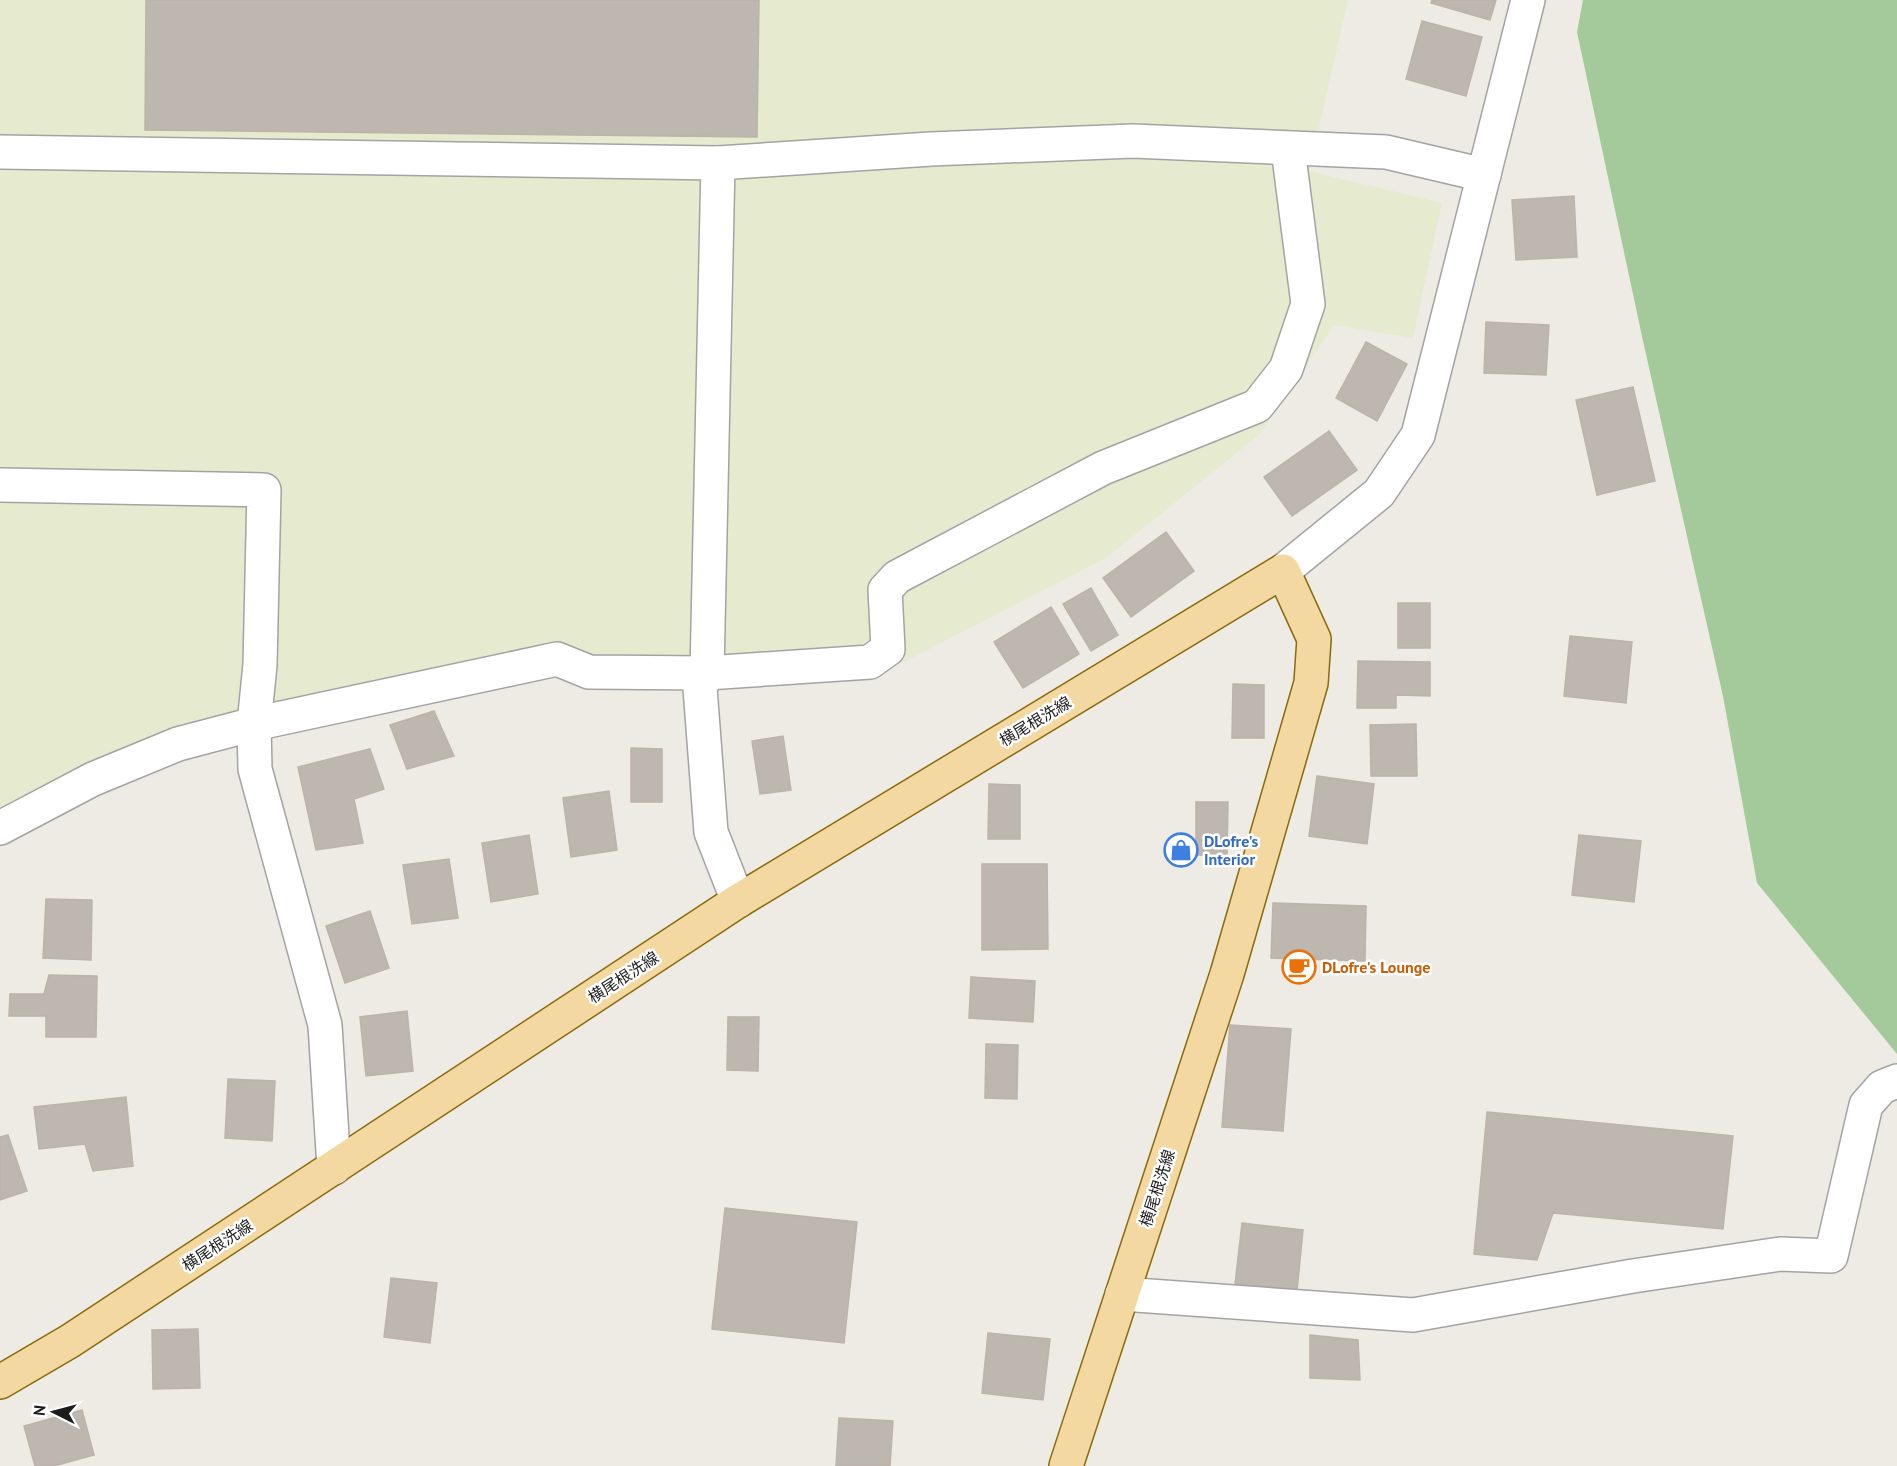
<svg xmlns="http://www.w3.org/2000/svg" width="1897" height="1466" font-family="'PT Sans','Noto Sans JP',sans-serif">
  <style>
    .farmland { fill: #e6ebcf }
    .forest { fill: #a4c99b }
    .building { fill: #bdb7b0; stroke: #bdb3a7; stroke-width: 1.5 }
    .lines { fill: none; stroke-linecap: round; stroke-linejoin: round }
    .minor-casing { stroke: #a3a3a3; stroke-width: 36 }
    .major-casing { stroke: #8a6b0b; stroke-width: 36 }
    .minor { stroke: #fff; stroke-width: 33 }
    .major { stroke: #f4d8a1; stroke-width: 33 }
    .labels { text-anchor: middle; stroke-width: 5; stroke-linejoin: round; paint-order: stroke }
    .street-label { font-size: 16px; fill: #1c1c1c; stroke: #fff }
    .shop-label { font-size: 16px; font-weight: bold; fill: #366cbe; stroke: #fff; text-anchor: start }
    .food-label { font-size: 16px; font-weight: bold; fill: #c56008; stroke: #fff; text-anchor: start }
  </style>
  <rect width="100%" height="100%" fill="#edebe3"/>
  <path class="farmland" d="M0 0H1348L1309 171 1442 203 1413 338 1334 325 1259 435 1106 558 894 667 599 659 244 709 0 815Z"/>
  <path class="forest" d="M1583 0H1897V1054L1757 883 1723 696 1643 341 1577 32Z"/>
  <g class="building">
    <path d="M146 0H759L757 137 145 130Z"/>
    <path d="M1432 0H1496L1490 20 1431 3Z"/>
    <path d="M1422 21 1482 37 1466 96 1406 79Z"/>
    <path d="M1574 196 1577 257 1516 260 1512 200Z"/>
    <path d="M1486 322 1549 325 1546 375 1484 373Z"/>
    <path d="M1366 342 1407 364 1377 421 1336 398Z"/>
    <path d="M1633 387 1655 481 1597 495 1576 400Z"/>
    <path d="M1329 431 1357 470 1292 516 1264 477Z"/>
    <path d="M1166 532 1194 571 1131 617 1103 578Z"/>
    <path d="M1091 588 1118 635 1091 651 1063 604Z"/>
    <rect x="1398" y="603" width="32" height="45"/>
    <path d="M1051 607 1079 654 1023 688 994 642Z"/>
    <path d="M1570 636 1632 642 1626 703 1564 696Z"/>
    <path d="M1358 661 1430 662V696L1396 695V708H1357Z"/>
    <path d="M1233 684 1264 685V738H1232Z"/>
    <path d="M434 711 454 756 407 769 390 725Z"/>
    <path d="M1416 724 1417 776H1371L1370 725Z"/>
    <path d="M783 736 791 790 760 794 752 741Z"/>
    <path d="M631 748 662 749V802H631Z"/>
    <path d="M370 749 384 789 354 799 363 843 316 850 298 767Z"/>
    <path d="M1317 776 1374 784 1367 844 1309 836Z"/>
    <path d="M989 784 1020 785V839H988Z"/>
    <path d="M609 791 617 850 571 857 563 798Z"/>
    <path d="M1196 802H1228L1227 856 1196 855Z"/>
    <path d="M529 835 538 894 491 902 482 843Z"/>
    <path d="M1579 835 1641 841 1634 902 1572 895Z"/>
    <path d="M449 859 458 918 412 924 403 865Z"/>
    <path d="M982 864H1047L1048 949 982 950Z"/>
    <path d="M46 899 92 900 91 960 43 958Z"/>
    <path d="M1273 903 1366 906 1365 961 1271 958Z"/>
    <path d="M370 911 389 968 345 983 326 926Z"/>
    <path d="M49 975 97 976 96 1037H46V1016H9L10 994H44Z"/>
    <path d="M971 977 1035 981 1033 1022 969 1018Z"/>
    <path d="M407 1011 413 1071 366 1076 360 1017Z"/>
    <path d="M728 1017H759L758 1071 727 1070Z"/>
    <path d="M1230 1025 1291 1029 1283 1131 1222 1127Z"/>
    <path d="M986 1044 1018 1045 1017 1099 985 1098Z"/>
    <path d="M228 1079 275 1081 272 1141 225 1138Z"/>
    <path d="M126 1097 133 1166 93 1171 85 1144 39 1149 34 1107Z"/>
    <path d="M1487 1112 1733 1136 1723 1229 1553 1213 1537 1260 1474 1254Z"/>
    <path d="M8 1135 27 1191 0 1200V1137Z"/>
    <path d="M725 1208 857 1222 844 1343 712 1329Z"/>
    <path d="M1242 1223 1303 1230 1297 1291 1235 1284Z"/>
    <path d="M391 1278 437 1283 430 1343 384 1337Z"/>
    <path d="M198 1329 200 1388 153 1389 152 1330Z"/>
    <path d="M988 1333 1050 1339 1043 1400 982 1393Z"/>
    <path d="M1310 1335 1358 1340 1360 1380 1310 1378Z"/>
    <path d="M82 1410 94 1455 54 1466H35L24 1426Z"/>
    <path d="M839 1418 893 1421 890 1466H836Z"/>
  </g>
  <g class="lines">
    <defs>
      <g id="minor">
        <path d="M0 152 718 163 931 149 1133 141 1386 152 1484 175"/>
        <path d="M718 163 707 673 700 688 711 832 738 901"/>
        <path d="M0 485 264 490 260 665 254 724 255 769 325 1025 334 1168"/>
        <path d="M1283 571 1379 493 1418 435 1528 0"/>
        <path d="M0 828 93 779 178 744 254 724 557 659 589 672 707 673 870 662 888 649 885 590 897 577 1103 468 1257 406 1286 369 1308 304 1288 149"/>
        <path d="M1122 1294 1413 1315 1633 1276 1780 1254 1831 1256 1866 1105 1882 1087 1897 1081"/>
      </g>
      <path id="major" d="M0 1382 70 1341 738 901 1283 571 1314 639 1311 683 1227 974 1066 1466"/>
    </defs>
    <use href="#minor" class="minor-casing"/>
    <use href="#major" class="major-casing"/>
    <use href="#minor" class="minor"/>
    <use href="#major" class="major"/>
  </g>
  <defs>
    <symbol id="shop-ring" viewBox="-11 -11 22 22"><circle r="9.5" fill="#fff" stroke="#3f7fe0" stroke-width="1.5"/><path d="M-5-2.5h2.3a2.7 3.5 0 0 1 5.4 0H5L5.5 6h-11ZM-1.5-2.5h3a1.5 2.3 0 0 0-3 0Z" fill="#3f7fe0"/></symbol>
    <symbol id="cafe-ring" viewBox="-11 -11 22 22"><circle r="9.5" fill="#fff" stroke="#e8710a" stroke-width="1.5"/><path d="M-5.5-4.5H6V0H3Q3 3.5 0 3.5H-2.5Q-5.5 3.5-5.5 0ZM3-3.2v2h1.7v-2ZM-6 4.5H4V6H-6Z" fill="#e8710a"/></symbol>
  </defs>
  <g fill-rule="evenodd">
    <use href="#shop-ring" x="1162" y="831" width="38" height="38"/>
    <use href="#cafe-ring" x="1280" y="948" width="38" height="38"/>
  </g>
  <g class="labels">
    <g class="street-label">
      <text transform="translate(1035 721) rotate(-31)" y="6">横尾根洗線</text>
      <text transform="translate(623 977) rotate(-33)" y="6">横尾根洗線</text>
      <text transform="translate(1157 1188) rotate(-72)" y="6">横尾根洗線</text>
      <text transform="translate(217 1245) rotate(-33)" y="6">横尾根洗線</text>
    </g>
    <g class="shop-label">
      <text x="1204" y="847">DLofre's<tspan x="1204" dy="18">Interior</tspan></text>
    </g>
    <g class="food-label">
      <text x="1322" y="973">DLofre's Lounge</text>
    </g>
  </g>
  <g transform="translate(54 1412) rotate(276)" stroke="#ffffff" stroke-width="4.5" paint-order="stroke">
  <path d="M0-4.5L10 22L0 15L-10 22Z" fill="#1c1c1c"/>
  <text y="-9" font-size="16" font-weight="bold" text-anchor="middle" fill="#1c1c1c">N</text>
  </g>
</svg>
